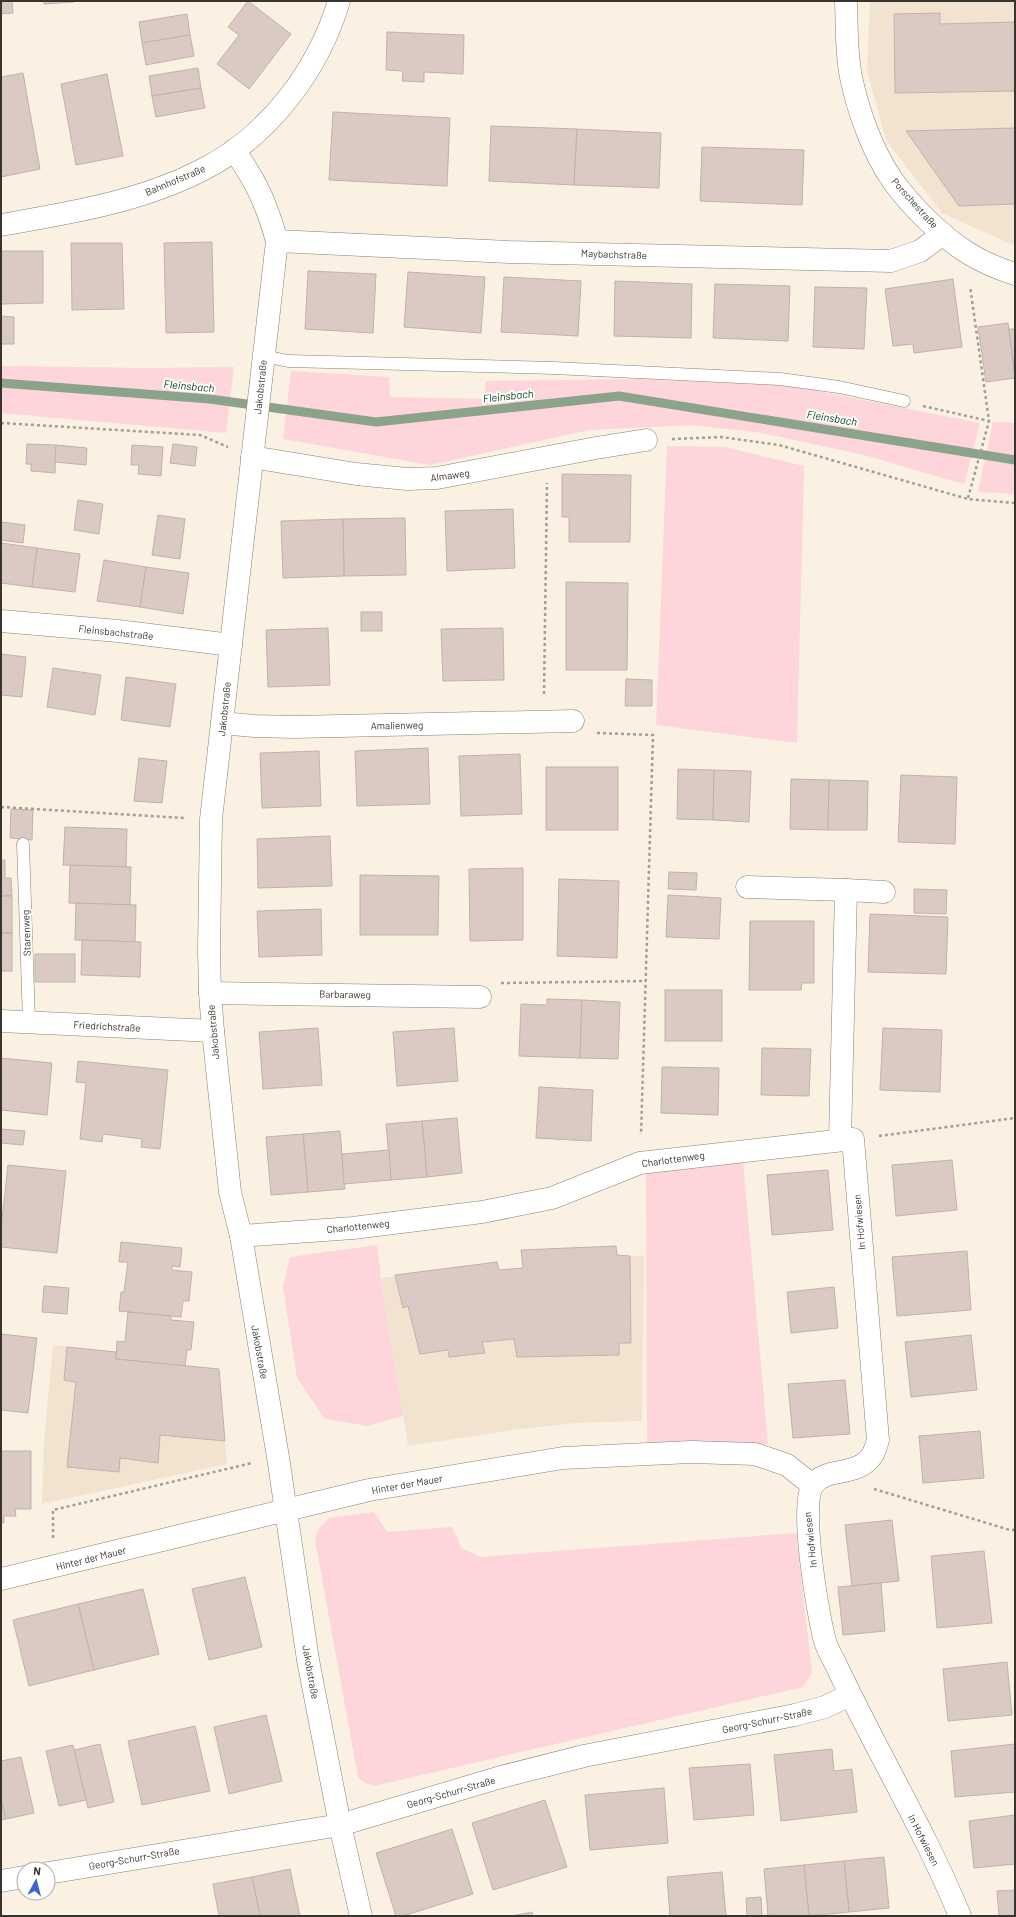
<svg xmlns="http://www.w3.org/2000/svg" width="1016" height="1917" font-family="Barlow,sans-serif">
  <style>
    .built { fill: #f1e3cf }
    .green { fill: #fed5da }
    .lines { fill: none; stroke-linecap: round; stroke-linejoin: round }
    .stream { stroke: #8ba38b; stroke-width: 9 }
    .building { fill: #dbcac3; stroke: #c2b2ab }
    .lane-casing { stroke: #888073; stroke-width: 13 }
    .street-casing { stroke: #888073; stroke-width: 23 }
    .secondary-casing { stroke: #888073; stroke-width: 23 }
    .path { stroke: #a59e93; stroke-width: 2.5; stroke-dasharray: 3 3; stroke-linecap: butt }
    .lane { stroke: #fff; stroke-width: 12 }
    .street { stroke: #fff; stroke-width: 22 }
    .secondary { stroke: #fff; stroke-width: 22 }
    .labels { text-anchor: middle; stroke-width: 4; stroke-linejoin: round; paint-order: stroke }
    .street-label { font-size: 10px; fill: #38342e; stroke: #fff }
    .water-label { font-size: 11px; font-style: italic; fill: #033e15; stroke: #fff }
  </style>
  <rect width="100%" height="100%" fill="#faf1e2"/>
  <g class="built">
    <path d="M870 1H1015V246L942 213 886 140 867 71Z"/>
    <path d="M616 1246 617 1255 644 1256 642 1421 577 1423 519 1429 408 1446 381 1278 497 1262 499 1270 523 1268 521 1250Z"/>
    <path d="M53 1345 116 1352V1359L185 1366 225 1441 227 1464 42 1504 44 1441Z"/>
  </g>
  <g class="green">
    <path d="M1 366 148 368 234 367 226 433 1 413Z"/>
    <path d="M291 371 389 377 390 397 484 399 486 381 641 379 793 386 980 423 964 484 864 455 762 433 693 425 589 430 430 465 283 439Z"/>
    <path d="M993 422 1015 423V494L978 492Z"/>
    <path d="M667 446 725 447 804 466 797 743 656 725Z"/>
    <path d="M743 1161 768 1444H647L646 1173Z"/>
    <path d="M377 1245 381 1278 403 1416 367 1426 325 1419 297 1378 283 1287 290 1257Z"/>
    <path d="M374 1512 387 1532 452 1527 462 1548 480 1557 796 1533 812 1672 803 1687 374 1786 365 1783 358 1777 315 1540 318 1530 329 1518Z"/>
  </g>
  <g class="lines">
    <path class="stream" d="M1 383 210 399 376 422 619 396 1015 460"/>
  </g>
  <g class="building">
    <path d="M1 1H12L13 13 1 14Z"/>
    <path d="M44 1H74V2L44 4Z"/>
    <path d="M248 1 291 34 249 89 217 64 239 35 228 27Z"/>
    <path d="M940 13V24L1015 22V91L895 93 894 14Z"/>
    <path d="M187 14 190 35 142 43 139 22Z"/>
    <path d="M387 32 464 35 463 74 424 72V82L402 81 403 71 386 70Z"/>
    <path d="M190 35 194 56 146 65 142 43Z"/>
    <path d="M198 68 201 88 152 96 149 76Z"/>
    <path d="M23 73 40 169 1 177V77Z"/>
    <path d="M107 74 123 156 76 165 61 84Z"/>
    <path d="M201 88 205 108 156 117 152 96Z"/>
    <path d="M333 112 450 118 447 186 329 180Z"/>
    <path d="M491 126 577 129 574 185 489 181Z"/>
    <path d="M1015 128V204L959 206 906 131Z"/>
    <path d="M577 129 661 133 659 188 574 185Z"/>
    <path d="M702 147 804 150 802 205 700 201Z"/>
    <path d="M212 242 214 332 166 333 164 243Z"/>
    <path d="M71 243H122L124 309 72 310Z"/>
    <path d="M1 251H43V303L1 304Z"/>
    <path d="M308 271 376 274 373 333 305 329Z"/>
    <path d="M408 272 485 277 481 333 404 327Z"/>
    <path d="M504 277 581 281 578 336 501 332Z"/>
    <path d="M953 279 962 347 914 353 913 344 893 346 885 289Z"/>
    <path d="M615 281 692 284 691 338 614 336Z"/>
    <path d="M715 284 790 286 788 341 713 338Z"/>
    <path d="M815 287 867 288 864 349 813 347Z"/>
    <path d="M1 316 14 317V344H1Z"/>
    <path d="M1008 323 1015 378 986 382 978 327Z"/>
    <path d="M1009 329H1015V375Z"/>
    <path d="M27 444 56 445 55 473 31 471V464H26Z"/>
    <path d="M173 444 197 447 195 466 170 463Z"/>
    <path d="M56 445 87 448 86 465 55 462Z"/>
    <path d="M132 445 163 447 161 476 138 474 139 465H131Z"/>
    <path d="M562 474 631 475 630 542H569V517H562Z"/>
    <path d="M78 500 103 504 99 534 74 530Z"/>
    <path d="M513 509 515 568 447 571 445 511Z"/>
    <path d="M158 515 185 519 180 559 152 555Z"/>
    <path d="M405 518 406 575 344 576 343 519Z"/>
    <path d="M343 519 344 576 283 578 281 521Z"/>
    <path d="M1 522 25 525 23 543 1 540Z"/>
    <path d="M1 543 37 548 32 587 1 583Z"/>
    <path d="M37 548 80 554 75 592 32 587Z"/>
    <path d="M104 560 146 567 140 607 97 601Z"/>
    <path d="M146 567 189 573 183 614 140 607Z"/>
    <path d="M566 582 628 583 627 670H566Z"/>
    <rect x="361" y="612" width="21" height="19"/>
    <path d="M328 628 330 685 268 687 266 630Z"/>
    <path d="M503 628 504 680 443 681 441 629Z"/>
    <path d="M1 654 26 657 22 697 1 695Z"/>
    <path d="M53 668 101 675 95 715 47 707Z"/>
    <path d="M126 677 176 684 170 727 121 720Z"/>
    <path d="M626 679 652 680V706H625Z"/>
    <path d="M428 748 430 804 357 806 355 751Z"/>
    <path d="M319 751 321 806 262 808 260 753Z"/>
    <path d="M520 754 522 814 461 816 459 756Z"/>
    <path d="M139 758 167 761 162 803 134 801Z"/>
    <rect x="546" y="767" width="72" height="63"/>
    <path d="M678 769 714 770 713 820 677 819Z"/>
    <path d="M714 770 751 771 749 822 713 820Z"/>
    <path d="M901 775 957 777 955 844 898 842Z"/>
    <path d="M791 779 829 780 828 830 790 829Z"/>
    <path d="M829 780 868 781 867 830H828Z"/>
    <path d="M11 809 33 810 32 840 10 838Z"/>
    <path d="M65 827 127 829 126 867 63 865Z"/>
    <path d="M330 836 332 886 258 888 257 839Z"/>
    <path d="M1 860H5V878H11L12 896H1Z"/>
    <path d="M70 865 131 867 130 905 69 903Z"/>
    <path d="M523 868V940L470 941 469 869Z"/>
    <path d="M669 872 697 873 696 890 668 889Z"/>
    <path d="M360 875 439 876 438 935H360Z"/>
    <path d="M559 879 619 881 617 958 557 956Z"/>
    <path d="M914 889 947 890 946 914 914 913Z"/>
    <path d="M668 895 721 898 719 939 666 937Z"/>
    <rect x="1" y="896" width="11" height="37"/>
    <path d="M76 903 136 905 135 942 75 940Z"/>
    <path d="M321 909 322 955 259 957 257 911Z"/>
    <path d="M870 914 948 917 946 974 868 972Z"/>
    <path d="M750 921H814V983H802L801 990H749Z"/>
    <rect x="1" y="933" width="11" height="38"/>
    <path d="M82 940 141 942 140 977 81 975Z"/>
    <rect x="35" y="954" width="40" height="28"/>
    <rect x="665" y="990" width="57" height="51"/>
    <path d="M547 999 582 1000 580 1058 519 1056 521 1004 547 1005Z"/>
    <path d="M582 1000 620 1002 618 1059 580 1058Z"/>
    <path d="M318 1028 322 1085 263 1089 259 1032Z"/>
    <path d="M454 1028 458 1081 397 1086 393 1032Z"/>
    <path d="M883 1028 942 1030 940 1092 880 1090Z"/>
    <path d="M762 1048 811 1049 809 1096 761 1095Z"/>
    <path d="M1 1058 52 1063 47 1115 1 1110Z"/>
    <path d="M78 1061 168 1070 160 1149 141 1147 142 1139 103 1134 102 1142 80 1139 86 1083 76 1082Z"/>
    <path d="M662 1067 719 1068 718 1115 661 1113Z"/>
    <path d="M539 1087 593 1090 591 1141 536 1138Z"/>
    <path d="M457 1118 462 1173 427 1177 422 1121Z"/>
    <path d="M422 1121 427 1177 391 1180 386 1124Z"/>
    <path d="M1 1129 25 1131 23 1145 1 1143Z"/>
    <path d="M340 1131 345 1189 308 1192 303 1134Z"/>
    <path d="M303 1134 308 1192 271 1195 266 1137Z"/>
    <path d="M389 1150 391 1180 344 1184 342 1154Z"/>
    <path d="M952 1160 957 1210 896 1216 892 1165Z"/>
    <path d="M8 1165 66 1171 57 1253 1 1247V1229Z"/>
    <path d="M828 1170 833 1230 772 1235 767 1175Z"/>
    <path d="M121 1242 182 1248 180 1267 172 1266V1270L192 1272 189 1301H183L181 1317 119 1311 121 1292H124L128 1262H119Z"/>
    <path d="M616 1246 617 1255 630 1256 631 1343H619V1355L517 1357 514 1339 482 1342 485 1353 449 1357 448 1350 420 1354 408 1306 403 1308 395 1275 497 1262 499 1270 523 1268 521 1250Z"/>
    <path d="M967 1251 971 1310 897 1316 892 1257Z"/>
    <path d="M44 1286 69 1288 67 1314 42 1312Z"/>
    <path d="M834 1287 838 1328 791 1333 787 1292Z"/>
    <path d="M128 1312 171 1316V1320L194 1322 191 1350H187L185 1366 116 1359 117 1341 125 1342Z"/>
    <path d="M1 1334 37 1338 28 1413 1 1410Z"/>
    <path d="M971 1335 977 1390 911 1397 905 1342Z"/>
    <path d="M67 1347 116 1352V1359L219 1369 225 1441 160 1435 158 1463 120 1458 119 1472 67 1467 76 1382 64 1380Z"/>
    <path d="M845 1380 850 1434 793 1438 788 1384Z"/>
    <path d="M980 1431 984 1478 923 1483 919 1436Z"/>
    <path d="M1 1451H31V1509H15L16 1516H4V1523H1Z"/>
    <path d="M892 1520 899 1581 852 1586 845 1525Z"/>
    <path d="M984 1551 992 1623 937 1628 931 1556Z"/>
    <path d="M245 1577 262 1647 209 1660 192 1589Z"/>
    <path d="M881 1583 885 1631 843 1635 838 1587Z"/>
    <path d="M143 1589 159 1654 94 1670 78 1604Z"/>
    <path d="M78 1604 94 1670 29 1686 13 1620Z"/>
    <path d="M1007 1662 1012 1715 948 1721 943 1669Z"/>
    <path d="M266 1715 282 1781 229 1794 214 1727Z"/>
    <path d="M195 1726 210 1791 142 1805 128 1741Z"/>
    <path d="M100 1744 114 1802 88 1808 74 1750Z"/>
    <path d="M1015 1744V1792L955 1797 951 1751Z"/>
    <path d="M73 1745 86 1800 59 1806 46 1751Z"/>
    <path d="M832 1749 834 1771 852 1769 857 1812 781 1821 774 1755Z"/>
    <path d="M21 1757 34 1813 6 1819 1 1799V1761Z"/>
    <path d="M750 1764 754 1815 694 1820 689 1768Z"/>
    <path d="M664 1788 668 1843 590 1850 585 1795Z"/>
    <path d="M1 1799 6 1819 1 1820Z"/>
    <path d="M545 1800 567 1867 493 1890 472 1823Z"/>
    <path d="M1015 1815V1864L974 1868 969 1821Z"/>
    <path d="M452 1829 473 1894 403 1916H396L376 1853Z"/>
    <path d="M884 1857 889 1908 849 1912 844 1861Z"/>
    <path d="M844 1861 849 1912 809 1916 804 1865Z"/>
    <path d="M804 1865 809 1916H768L764 1869Z"/>
    <path d="M290 1869 300 1916H260L252 1877Z"/>
    <path d="M722 1872 726 1916H670L667 1877Z"/>
    <path d="M252 1877 260 1916H219L213 1884Z"/>
    <path d="M1015 1890V1916H999L997 1891Z"/>
    <path d="M761 1897 762 1916H747L746 1898Z"/>
    <path d="M532 1912 533 1916H512Z"/>
  </g>
  <g class="lines">
    <defs>
      <g id="lane">
        <path d="M264 356 288 361 554 368 780 379 839 387 904 401"/>
        <path d="M23 844 29 1021"/>
      </g>
      <g id="street">
        <path d="M846 1C847 26 846 53 851 77 858 111 873 153 893 181 911 206 942 237 968 253 982 262 999 269 1015 274"/>
        <path d="M234 150C257 183 266 203 277 241L211 819 209 950 210 993 213 1031 230 1192 241 1236 278 1457 308 1660 340 1825 361 1916"/>
        <path d="M277 241 509 252 891 261 920 251 943 234"/>
        <path d="M252 457 356 474 407 479 437 478 596 448 646 440"/>
        <path d="M1 621 118 631 231 645"/>
        <path d="M222 723 254 726 294 727 573 721"/>
        <path d="M747 887 846 890 840 1140"/>
        <path d="M846 890 884 892"/>
        <path d="M210 993 480 997"/>
        <path d="M1 1021 213 1031"/>
        <path d="M241 1236 353 1228 482 1212 552 1198 640 1163 853 1139 878 1440C877 1444 875 1450 873 1454 859 1478 826 1466 813 1485 799 1504 818 1616 825 1641 828 1651 834 1660 838 1669 877 1752 925 1831 960 1916"/>
        <path d="M1 1579 369 1490 563 1458 691 1452 755 1454 787 1465 812 1485"/>
        <path d="M48 1873 340 1825 501 1777 584 1756 795 1715 825 1707 850 1695"/>
        <path d="M1 1881 24 1877"/>
      </g>
      <path id="secondary" d="M1 225C69 213 140 202 202 170 268 137 318 71 339 1"/>
    </defs>
    <use href="#lane" class="lane-casing"/>
    <use href="#street" class="street-casing"/>
    <use href="#secondary" class="secondary-casing"/>
    <g class="path">
      <path d="M923 406 989 421"/>
      <path d="M1 423 200 435 228 447"/>
      <path d="M672 439 721 437 779 445 968 499 1015 503"/>
      <path d="M968 498 989 421 970 286"/>
      <path d="M544 694 547 483"/>
      <path d="M597 733 653 735 641 1135"/>
      <path d="M1 807 184 818"/>
      <path d="M501 983 646 981"/>
      <path d="M879 1136 1015 1118"/>
      <path d="M874 1489 1010 1530H1015"/>
      <path d="M53 1538V1510L252 1463"/>
    </g>
    <use href="#lane" class="lane"/>
    <use href="#street" class="street"/>
    <use href="#secondary" class="secondary"/>
  </g>
  <g class="labels">
    <g class="street-label">
      <text transform="translate(175 180) rotate(-23)" y="4">Bahnhofstraße</text>
      <text transform="translate(915 203) rotate(48)" y="4">Porschestraße</text>
      <text transform="translate(614 254) rotate(2)" y="4">Maybachstraße</text>
      <text transform="translate(260 387) rotate(-84)" y="4">Jakobstraße</text>
      <text transform="translate(450 475) rotate(-8)" y="4">Almaweg</text>
      <text transform="translate(116 632) rotate(6)" y="4">Fleinsbachstraße</text>
      <text transform="translate(224 709) rotate(-84)" y="4">Jakobstraße</text>
      <text transform="translate(397 725) rotate(-1)" y="4">Amalienweg</text>
      <text transform="translate(26 933) rotate(-92)" y="4">Starenweg</text>
      <text transform="translate(345 994) rotate(1)" y="4">Barbaraweg</text>
      <text transform="translate(107 1026) rotate(3)" y="4">Friedrichstraße</text>
      <text transform="translate(213 1032) rotate(-95)" y="4">Jakobstraße</text>
      <text transform="translate(673 1159) rotate(-8)" y="4">Charlottenweg</text>
      <text transform="translate(859 1222) rotate(-95)" y="4">In Hofwiesen</text>
      <text transform="translate(358 1226) rotate(-6)" y="4">Charlottenweg</text>
      <text transform="translate(260 1352) rotate(80)" y="4">Jakobstraße</text>
      <text transform="translate(407 1484) rotate(-10)" y="4">Hinter der Mauer</text>
      <text transform="translate(810 1540) rotate(-96)" y="4">In Hofwiesen</text>
      <text transform="translate(91 1558) rotate(-14)" y="4">Hinter der Mauer</text>
      <text transform="translate(311 1672) rotate(80)" y="4">Jakobstraße</text>
      <text transform="translate(767 1720) rotate(-12)" y="4">Georg-Schurr-Straße</text>
      <text transform="translate(451 1792) rotate(-16)" y="4">Georg-Schurr-Straße</text>
      <text transform="translate(924 1840) rotate(63)" y="4">In Hofwiesen</text>
      <text transform="translate(134 1858) rotate(-10)" y="4">Georg-Schurr-Straße</text>
    </g>
    <g class="water-label">
      <text transform="translate(189 386) rotate(5)" y="4">Fleinsbach</text>
      <text transform="translate(508 396) rotate(-6)" y="4">Fleinsbach</text>
      <text transform="translate(832 418) rotate(9)" y="4">Fleinsbach</text>
    </g>
  </g>
  <rect width="1016" height="1917" fill="none" stroke="#38342e" stroke-width="4"/>
  <g transform="translate(36 1881) rotate(7)"><circle r="19" fill="#ffffff" stroke="#afaeab"/>
  <path d="M0-3L7 15L0 10L-7 15Z" fill="#3a64d5"/>
  <text y="-6" font-size="11" font-weight="bold" text-anchor="middle" fill="#38342e">N</text>
  </g>
</svg>
